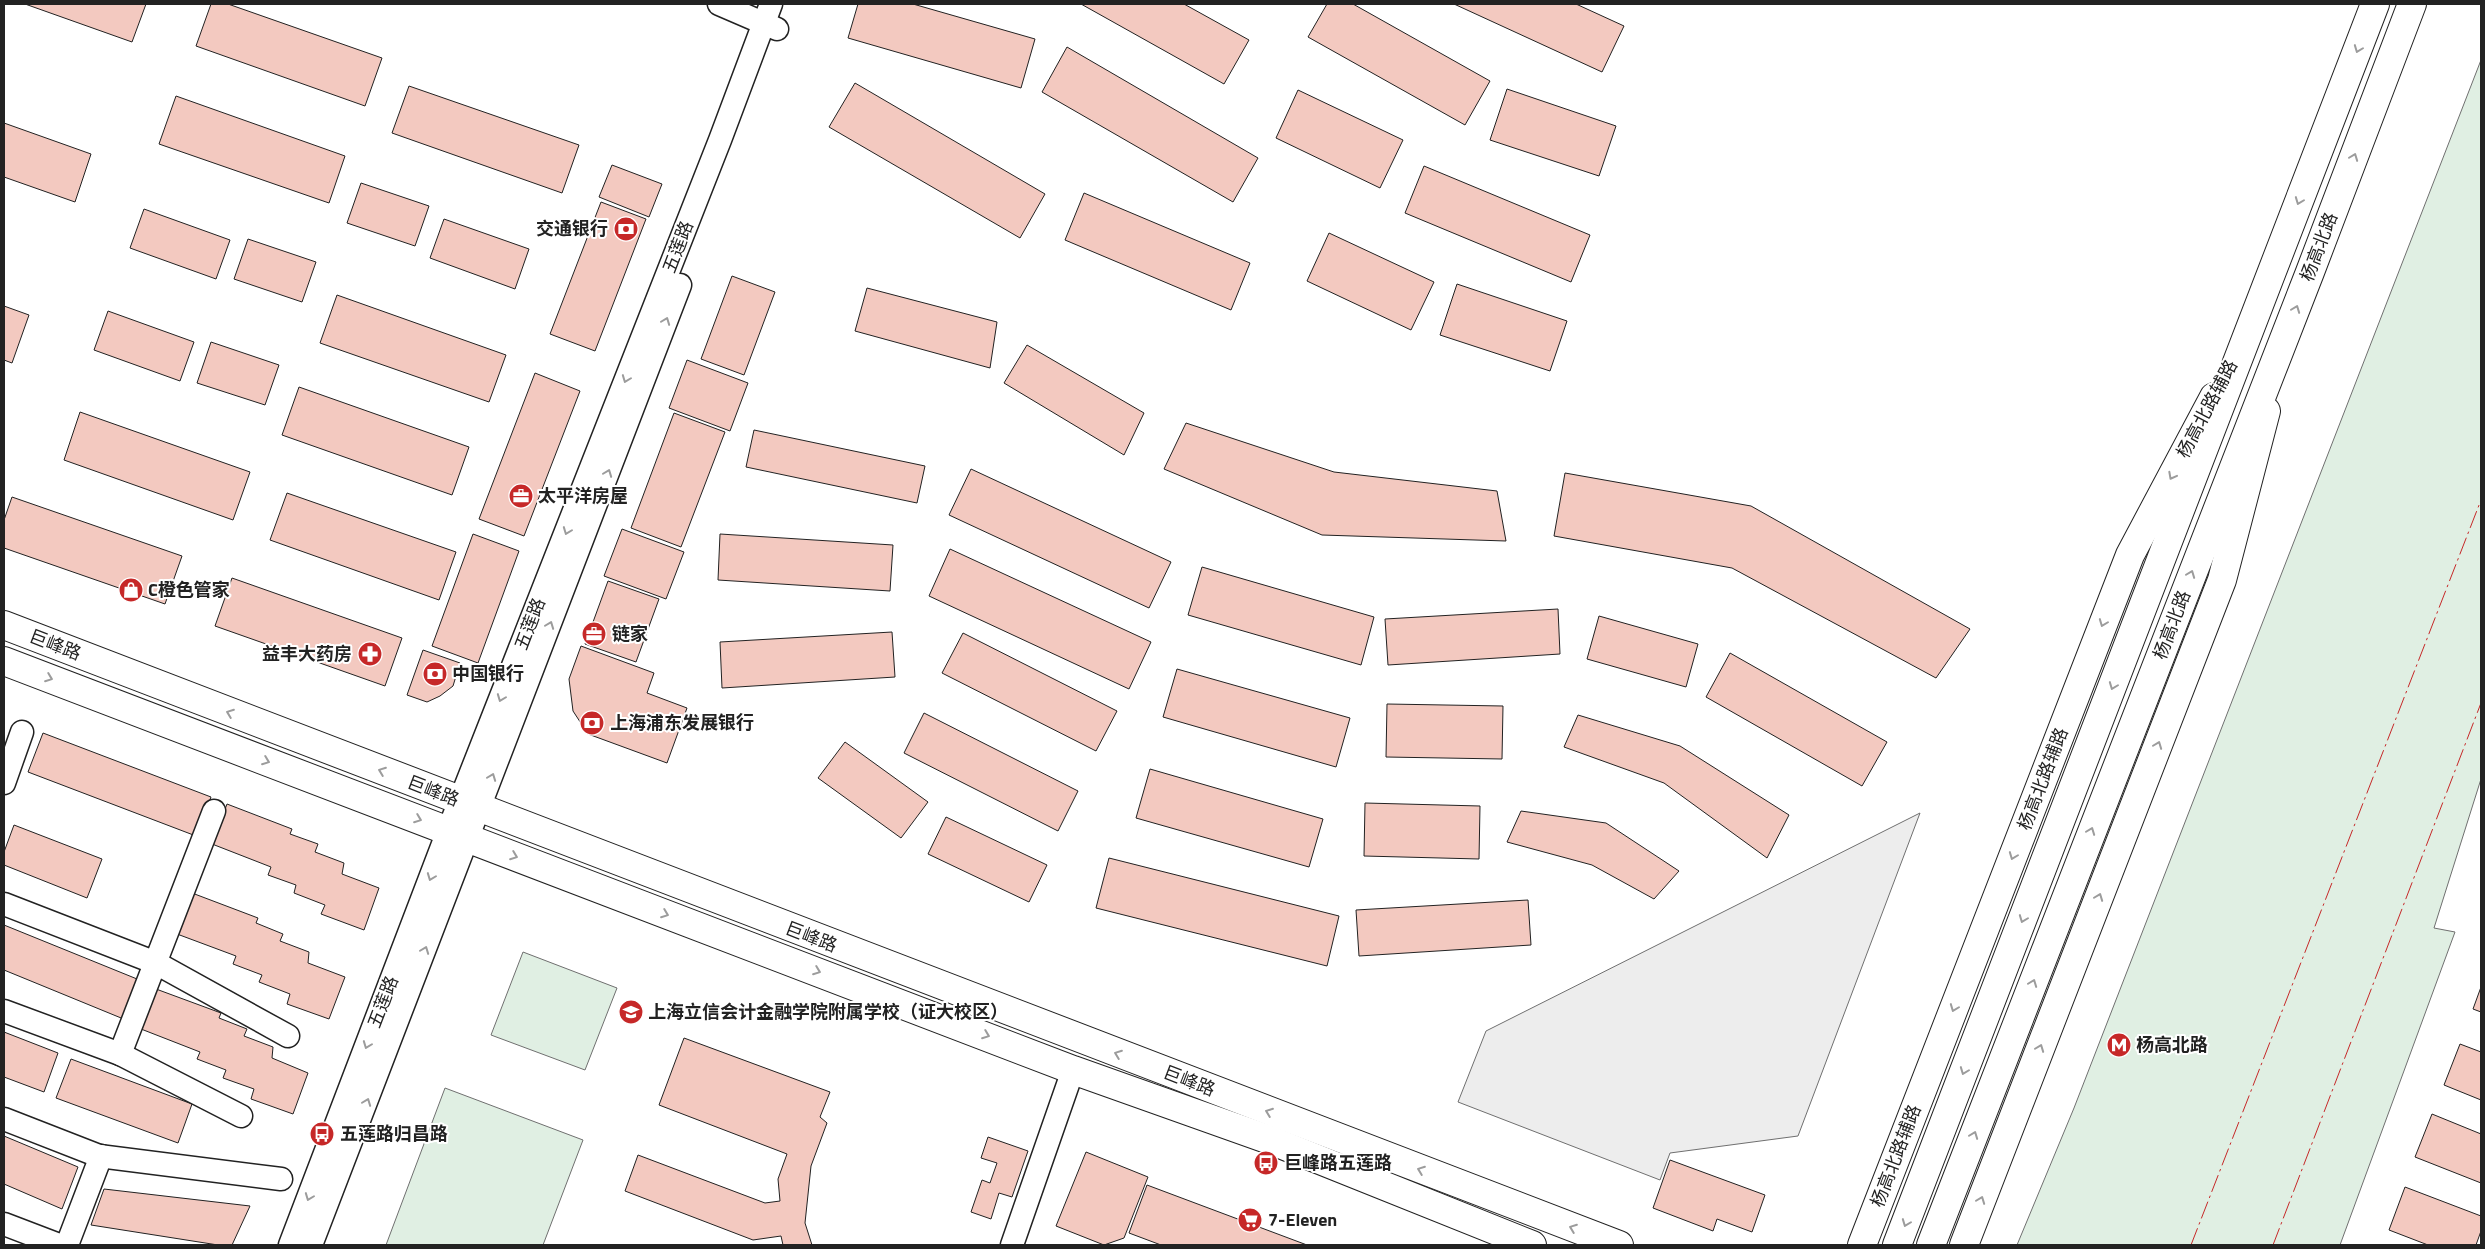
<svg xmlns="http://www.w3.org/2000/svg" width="2485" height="1249" font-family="'Titillium Web','Noto Sans SC',sans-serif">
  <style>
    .green { fill: #e0efe3; stroke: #6f6f6f }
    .parking { fill: #ededed; stroke: #6f6f6f }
    .building { fill: #f3c9c0; stroke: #222 }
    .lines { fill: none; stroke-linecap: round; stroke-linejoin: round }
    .minor-casing { stroke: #222; stroke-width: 25 }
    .major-casing { stroke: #222; stroke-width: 30 }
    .highway-casing { stroke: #222; stroke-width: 30 }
    .minor { stroke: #fff; stroke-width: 22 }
    .major { stroke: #fff; stroke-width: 28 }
    .highway { stroke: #fff; stroke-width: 28 }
    .power { stroke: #c62828; stroke-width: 1; stroke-dasharray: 18 4 2.5 4; stroke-linecap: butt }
    .oneway { stroke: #9c9c9c }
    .labels { text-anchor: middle; stroke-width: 4; stroke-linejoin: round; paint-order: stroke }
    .poi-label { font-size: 18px; font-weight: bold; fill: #222; stroke: #fff; text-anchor: start }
    .street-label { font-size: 18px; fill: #222; stroke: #fff }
  </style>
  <rect width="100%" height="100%" fill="#fff"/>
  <g class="green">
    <path d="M2481 60V779L2434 928 2455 932 2340 1245H2017L2074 1108Z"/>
    <path d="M523 952 617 988 585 1070 491 1035Z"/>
    <path d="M445 1088 583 1140 543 1245H386Z"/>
  </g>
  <path class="parking" d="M1920 813 1798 1136 1670 1153 1660 1180 1458 1102 1486 1031Z"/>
  <g class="building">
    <path d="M25 4H146L132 42Z"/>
    <path d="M211 4H228L382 58 365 106 196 46Z"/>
    <path d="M858 4H913L1035 39 1021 88 848 38Z"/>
    <path d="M1081 4H1184L1249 40 1224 84Z"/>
    <path d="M1327 4H1353L1490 81 1465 125 1308 37Z"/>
    <path d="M1454 4H1576L1624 26 1602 72Z"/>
    <path d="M1067 47 1258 158 1233 202 1042 92Z"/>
    <path d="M855 83 1045 194 1020 238 829 127Z"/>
    <path d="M409 86 579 145 562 193 392 133Z"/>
    <path d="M1507 89 1616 126 1599 176 1490 140Z"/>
    <path d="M1298 90 1403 140 1380 188 1276 138Z"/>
    <path d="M176 96 345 156 329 203 159 144Z"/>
    <path d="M4 123 91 154 75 202 4 177Z"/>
    <path d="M612 165 662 184 649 217 599 197Z"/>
    <path d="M1424 166 1590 235 1571 282 1405 213Z"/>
    <path d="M361 183 429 206 415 246 347 223Z"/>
    <path d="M1084 193 1250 263 1231 310 1065 240Z"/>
    <path d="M601 202 646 219 595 351 550 334Z"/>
    <path d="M144 209 230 240 216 279 130 248Z"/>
    <path d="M444 219 529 249 515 289 430 258Z"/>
    <path d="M1329 233 1434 282 1411 330 1307 281Z"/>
    <path d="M248 239 316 262 302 302 234 279Z"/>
    <path d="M732 276 775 292 744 375 701 359Z"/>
    <path d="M1457 284 1567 321 1550 371 1440 335Z"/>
    <path d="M867 288 997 322 990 368 855 331Z"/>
    <path d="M337 295 506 355 489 402 320 343Z"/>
    <path d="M4 306 29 315 12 363 4 360Z"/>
    <path d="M108 311 194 342 180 381 94 350Z"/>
    <path d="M211 342 279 365 265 405 197 383Z"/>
    <path d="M1027 345 1144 413 1124 455 1004 383Z"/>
    <path d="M687 360 748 383 730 431 669 408Z"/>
    <path d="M535 373 580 391 524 536 479 519Z"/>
    <path d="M299 387 469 447 452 495 282 435Z"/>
    <path d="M80 412 250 472 233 520 64 460Z"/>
    <path d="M674 413 725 432 681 547 631 528Z"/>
    <path d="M1186 423 1334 472 1497 491 1506 541 1322 535 1164 469Z"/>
    <path d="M754 430 925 466 917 503 746 467Z"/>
    <path d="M971 469 1171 562 1149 608 949 515Z"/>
    <path d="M1565 473 1751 506 1970 629 1936 678 1732 568 1554 536Z"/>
    <path d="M287 493 456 552 439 600 270 540Z"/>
    <path d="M12 497 182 556 165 604 4 548V520Z"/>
    <path d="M622 529 684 552 666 599 604 576Z"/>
    <path d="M473 534 519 551 478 663 432 646Z"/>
    <path d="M720 534 893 545 890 591 718 580Z"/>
    <path d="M950 549 1151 642 1129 689 929 596Z"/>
    <path d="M1202 567 1374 617 1361 665 1188 615Z"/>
    <path d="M232 578 402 638 385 686 215 626Z"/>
    <path d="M608 581 659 599 636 662 585 644Z"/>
    <path d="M1558 609 1560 654 1388 665 1385 619Z"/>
    <path d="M1599 616 1698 644 1686 687 1587 659Z"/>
    <path d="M892 632 895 677 722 688 720 642Z"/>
    <path d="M963 633 1117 711 1096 751 942 673Z"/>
    <path d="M581 646 654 673 647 693 687 708 667 763 588 734 573 711 569 679Z"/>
    <path d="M423 650 460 663 453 686 440 696 427 702 407 695Z"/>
    <path d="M1730 653 1887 742 1862 786 1706 697Z"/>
    <path d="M1177 669 1350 718 1336 767 1163 717Z"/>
    <path d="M1387 704 1503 706 1502 759 1386 757Z"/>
    <path d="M924 713 1078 791 1058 831 904 753Z"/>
    <path d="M1578 715 1680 746 1789 815 1767 858 1664 783 1564 747Z"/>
    <path d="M43 733 211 797 196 836 28 772Z"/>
    <path d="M845 742 928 802 901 838 818 778Z"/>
    <path d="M1150 769 1323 819 1309 867 1136 818Z"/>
    <path d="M1365 803 1480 806 1479 859 1364 856Z"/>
    <path d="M227 804 292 829 290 834 318 844 315 852 344 863 342 874 379 888 364 930 321 914 325 905 294 893 296 885 268 875 271 867 212 844Z"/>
    <path d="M1521 811 1606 823 1679 871 1654 899 1592 865 1507 842Z"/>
    <path d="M946 817 1047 865 1029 902 928 854Z"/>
    <path d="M14 825 102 859 87 898 4 865V852Z"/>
    <path d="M1109 858 1339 916 1327 966 1096 908Z"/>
    <path d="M192 893 258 918 256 923 283 934 280 941 309 952 308 963 345 977 329 1019 287 1004 290 994 259 982 262 975 233 964 236 956 177 934Z"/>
    <path d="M1528 900 1531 945 1359 956 1356 910Z"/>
    <path d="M4 925 142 981 126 1020 4 970Z"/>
    <path d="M2481 987V1012L2473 1009Z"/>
    <path d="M156 989 221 1013 219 1018 247 1029 244 1036 273 1047 272 1058 308 1073 293 1114 251 1099 254 1089 223 1078 226 1070 197 1059 200 1052 141 1029Z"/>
    <path d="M4 1032 58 1053 44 1092 4 1077Z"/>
    <path d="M684 1038 830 1092 820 1117 827 1123 811 1166 805 1223 812 1245H783L781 1236 753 1240 625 1191 638 1155 765 1203 780 1201 778 1179 787 1154 659 1105Z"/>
    <path d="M2460 1044 2481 1052V1100L2444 1085Z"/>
    <path d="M71 1059 192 1104 178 1143 56 1098Z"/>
    <path d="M2432 1114 2481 1134V1183L2415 1157Z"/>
    <path d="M4 1136 78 1167 62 1209 4 1184Z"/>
    <path d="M988 1137 1028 1151 1012 1197 999 1193 991 1219 971 1212 982 1180 990 1183 997 1163 981 1158Z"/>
    <path d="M1086 1152 1148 1177 1124 1238 1104 1245 1056 1226Z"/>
    <path d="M1670 1160 1765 1195 1752 1232 1717 1219 1713 1231 1653 1208Z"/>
    <path d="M1147 1185 1307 1245H1161L1129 1233Z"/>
    <path d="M2405 1187 2481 1216V1231L2476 1245H2428L2389 1230Z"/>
    <path d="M104 1189 250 1206 232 1245H218L91 1225Z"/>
  </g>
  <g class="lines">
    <defs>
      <g id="minor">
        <path d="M719 4 777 29"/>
        <path d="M4 783 22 732"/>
        <path d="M4 904 156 963 288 1036"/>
        <path d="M4 1011 120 1054 241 1116"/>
        <path d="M120 1054 214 811"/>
        <path d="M4 1119 99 1156 281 1179"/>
        <path d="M4 1224 59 1245"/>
        <path d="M67 1245 101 1156"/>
        <path d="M290 1245 448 831 720 140 771 4"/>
        <path d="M311 1245 680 285"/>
        <path d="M1012 1245 1073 1070"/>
      </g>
      <g id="major">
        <path d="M4 625 1619 1245"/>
        <path d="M4 661 1073 1070 1270 1140 1532 1245"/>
        <path d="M1862 1245 2130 555 2214 397"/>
        <path d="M1964 1245 2222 580 2266 411"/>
      </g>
      <g id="highway">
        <path d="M1897 1245 2375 4"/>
        <path d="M1931 1245 2310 272 2412 4"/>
      </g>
    </defs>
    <use href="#minor" class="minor-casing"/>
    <use href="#major" class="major-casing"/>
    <use href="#highway" class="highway-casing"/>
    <use href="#minor" class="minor"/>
    <use href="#major" class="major"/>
    <use href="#highway" class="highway"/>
    <g class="power">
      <path d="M2191 1245 2481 500"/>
      <path d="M2273 1245 2481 703"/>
    </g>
  </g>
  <defs><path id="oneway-chevron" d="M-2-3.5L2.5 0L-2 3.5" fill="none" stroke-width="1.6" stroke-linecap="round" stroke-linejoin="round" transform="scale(1.25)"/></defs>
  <g class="oneway">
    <use href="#oneway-chevron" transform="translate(2358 49) rotate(111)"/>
    <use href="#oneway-chevron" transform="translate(2354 157) rotate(-69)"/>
    <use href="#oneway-chevron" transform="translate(2299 201) rotate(111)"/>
    <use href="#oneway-chevron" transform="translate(2296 309) rotate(-69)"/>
    <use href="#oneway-chevron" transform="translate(666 321) rotate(-69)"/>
    <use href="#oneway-chevron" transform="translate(626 379) rotate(111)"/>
    <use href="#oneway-chevron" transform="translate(608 473) rotate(-69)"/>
    <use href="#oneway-chevron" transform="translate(2172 476) rotate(118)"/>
    <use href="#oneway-chevron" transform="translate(567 531) rotate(111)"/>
    <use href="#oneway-chevron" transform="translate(2191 574) rotate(-69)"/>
    <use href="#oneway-chevron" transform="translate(2103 623) rotate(111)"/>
    <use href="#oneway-chevron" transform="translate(550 625) rotate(-69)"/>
    <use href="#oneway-chevron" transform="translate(49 678) rotate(21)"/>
    <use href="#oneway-chevron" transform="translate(2113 686) rotate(111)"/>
    <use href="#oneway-chevron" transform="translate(501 698) rotate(111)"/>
    <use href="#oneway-chevron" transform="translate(230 713) rotate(-159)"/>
    <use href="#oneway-chevron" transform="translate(2158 745) rotate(-69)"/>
    <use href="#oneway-chevron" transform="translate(266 761) rotate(21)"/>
    <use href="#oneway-chevron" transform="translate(382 771) rotate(-159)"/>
    <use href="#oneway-chevron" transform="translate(492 777) rotate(-69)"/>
    <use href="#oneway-chevron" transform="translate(418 819) rotate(21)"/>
    <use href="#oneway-chevron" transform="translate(2091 831) rotate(-69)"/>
    <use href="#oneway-chevron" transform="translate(514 856) rotate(21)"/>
    <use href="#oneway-chevron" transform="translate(2013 856) rotate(111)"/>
    <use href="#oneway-chevron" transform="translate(431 877) rotate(111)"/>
    <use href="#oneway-chevron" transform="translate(2099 897) rotate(-69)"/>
    <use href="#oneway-chevron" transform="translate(665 914) rotate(21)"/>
    <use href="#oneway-chevron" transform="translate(2023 919) rotate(111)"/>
    <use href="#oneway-chevron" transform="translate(425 950) rotate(-69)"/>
    <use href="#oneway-chevron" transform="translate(817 971) rotate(21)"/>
    <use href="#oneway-chevron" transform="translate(2033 983) rotate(-69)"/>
    <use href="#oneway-chevron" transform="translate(1954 1008) rotate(111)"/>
    <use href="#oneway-chevron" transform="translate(986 1035) rotate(21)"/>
    <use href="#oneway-chevron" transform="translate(367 1045) rotate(111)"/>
    <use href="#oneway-chevron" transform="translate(2040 1048) rotate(-69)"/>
    <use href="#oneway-chevron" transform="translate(1118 1054) rotate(-159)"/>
    <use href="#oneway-chevron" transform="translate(1964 1071) rotate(111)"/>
    <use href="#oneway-chevron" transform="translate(367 1102) rotate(-69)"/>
    <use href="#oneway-chevron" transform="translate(1269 1112) rotate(-159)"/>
    <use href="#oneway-chevron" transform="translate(1974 1135) rotate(-69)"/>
    <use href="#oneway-chevron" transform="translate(1421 1170) rotate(-159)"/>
    <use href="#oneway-chevron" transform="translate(309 1197) rotate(111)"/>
    <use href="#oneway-chevron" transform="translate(1981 1200) rotate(-69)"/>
    <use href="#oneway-chevron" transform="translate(1906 1223) rotate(111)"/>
    <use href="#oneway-chevron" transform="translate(1573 1228) rotate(-159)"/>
  </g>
  <defs>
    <symbol id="bank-disc" viewBox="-11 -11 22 22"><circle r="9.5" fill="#c62828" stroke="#fff"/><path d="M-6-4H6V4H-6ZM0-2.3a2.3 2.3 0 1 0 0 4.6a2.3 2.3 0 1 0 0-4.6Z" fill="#fff"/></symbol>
    <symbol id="office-disc" viewBox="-11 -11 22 22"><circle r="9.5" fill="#c62828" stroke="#fff"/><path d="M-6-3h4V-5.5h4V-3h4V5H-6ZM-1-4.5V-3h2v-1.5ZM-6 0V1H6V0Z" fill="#fff"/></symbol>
    <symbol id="shop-disc" viewBox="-11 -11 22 22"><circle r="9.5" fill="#c62828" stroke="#fff"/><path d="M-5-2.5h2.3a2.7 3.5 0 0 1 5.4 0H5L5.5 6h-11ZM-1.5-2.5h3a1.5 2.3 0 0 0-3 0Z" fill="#fff"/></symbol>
    <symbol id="pharmacy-disc" viewBox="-11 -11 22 22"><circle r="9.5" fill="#c62828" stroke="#fff"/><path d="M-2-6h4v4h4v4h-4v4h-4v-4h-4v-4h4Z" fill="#fff"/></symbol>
    <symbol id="school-disc" viewBox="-11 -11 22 22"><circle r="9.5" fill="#c62828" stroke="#fff"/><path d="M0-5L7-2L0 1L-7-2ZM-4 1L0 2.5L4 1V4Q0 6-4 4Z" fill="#fff"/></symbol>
    <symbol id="metro-disc" viewBox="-11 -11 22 22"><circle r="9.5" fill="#c62828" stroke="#fff"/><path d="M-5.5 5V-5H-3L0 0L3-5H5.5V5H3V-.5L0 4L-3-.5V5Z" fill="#fff"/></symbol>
    <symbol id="bus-disc" viewBox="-11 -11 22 22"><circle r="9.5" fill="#c62828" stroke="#fff"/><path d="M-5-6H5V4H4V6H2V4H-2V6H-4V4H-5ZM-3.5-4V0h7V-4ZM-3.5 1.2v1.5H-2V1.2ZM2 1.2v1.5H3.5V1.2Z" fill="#fff"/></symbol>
    <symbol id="supermarket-disc" viewBox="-11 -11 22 22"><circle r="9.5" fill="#c62828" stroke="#fff"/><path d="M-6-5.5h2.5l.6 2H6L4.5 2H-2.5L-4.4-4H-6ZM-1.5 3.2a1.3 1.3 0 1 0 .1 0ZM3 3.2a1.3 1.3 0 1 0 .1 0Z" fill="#fff"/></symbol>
  </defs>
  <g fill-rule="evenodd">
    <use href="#bank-disc" x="612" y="215" width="28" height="28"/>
    <use href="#office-disc" x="507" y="482" width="28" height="28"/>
    <use href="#shop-disc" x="117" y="576" width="28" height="28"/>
    <use href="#office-disc" x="580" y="620" width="28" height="28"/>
    <use href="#pharmacy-disc" x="356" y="640" width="28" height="28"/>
    <use href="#bank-disc" x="421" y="660" width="28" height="28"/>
    <use href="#bank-disc" x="578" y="709" width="28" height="28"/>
    <use href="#school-disc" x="617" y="998" width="28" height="28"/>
    <use href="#metro-disc" x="2105" y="1031" width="28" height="28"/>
    <use href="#bus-disc" x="308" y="1120" width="28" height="28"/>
    <use href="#bus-disc" x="1252" y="1149" width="28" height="28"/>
    <use href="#supermarket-disc" x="1236" y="1206" width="28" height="28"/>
  </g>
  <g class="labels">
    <g class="poi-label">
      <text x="608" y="235" text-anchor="end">交通银行</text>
      <text x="538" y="502">太平洋房屋</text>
      <text x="148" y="596">C橙色管家</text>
      <text x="612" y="640">链家</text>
      <text x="352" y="660" text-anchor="end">益丰大药房</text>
      <text x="452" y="680">中国银行</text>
      <text x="610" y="729">上海浦东发展银行</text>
      <text x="648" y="1018">上海立信会计金融学院附属学校（证大校区）</text>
      <text x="2136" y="1051">杨高北路</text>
      <text x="340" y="1140">五莲路归昌路</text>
      <text x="1284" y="1169">巨峰路五莲路</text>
      <text x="1268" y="1226">7-Eleven</text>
    </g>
    <g class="street-label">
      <text transform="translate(678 247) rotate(-69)" y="6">五莲路</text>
      <text transform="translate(2319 247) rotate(-69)" y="6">杨高北路</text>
      <text transform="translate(2207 409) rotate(-62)" y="6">杨高北路辅路</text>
      <text transform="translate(530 624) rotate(-69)" y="6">五莲路</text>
      <text transform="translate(2172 625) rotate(-69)" y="6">杨高北路</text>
      <text transform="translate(55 645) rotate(21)" y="6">巨峰路</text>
      <text transform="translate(2043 779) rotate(-69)" y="6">杨高北路辅路</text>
      <text transform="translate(433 791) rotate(21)" y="6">巨峰路</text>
      <text transform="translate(811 937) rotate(21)" y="6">巨峰路</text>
      <text transform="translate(383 1002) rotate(-69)" y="6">五莲路</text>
      <text transform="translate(1189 1081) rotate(21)" y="6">巨峰路</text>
      <text transform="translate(1896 1156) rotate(-69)" y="6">杨高北路辅路</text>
    </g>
  </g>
  <rect width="2485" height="1249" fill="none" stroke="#222222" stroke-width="10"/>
</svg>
